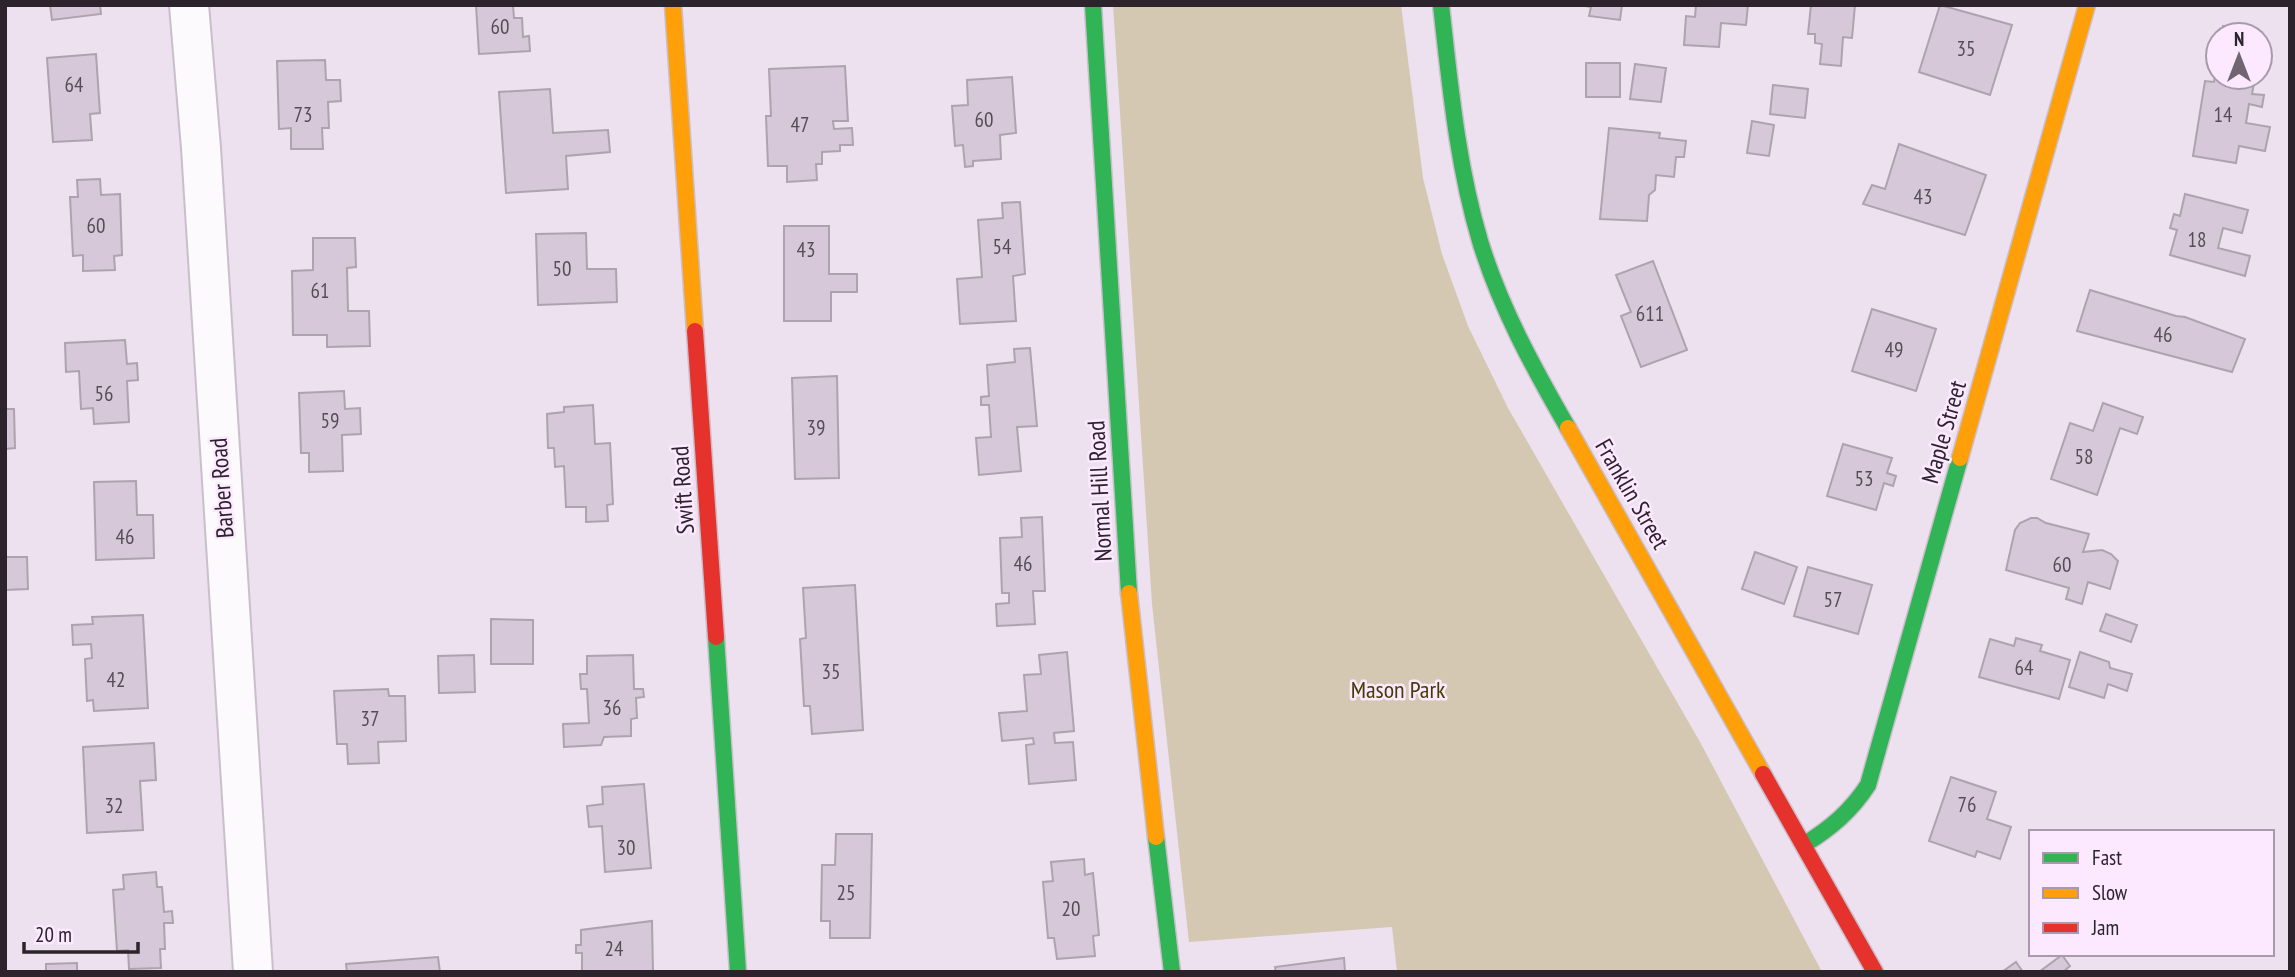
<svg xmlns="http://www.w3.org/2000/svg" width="2295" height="977" font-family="'PT Sans Narrow',sans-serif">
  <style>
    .green { fill: #d4c8b2 }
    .building { fill: #d6c8d8; stroke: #ada3ae; stroke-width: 2 }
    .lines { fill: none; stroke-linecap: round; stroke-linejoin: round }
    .street-casing { stroke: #c9bfcb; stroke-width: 42 }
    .fast-casing { stroke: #c9bfcb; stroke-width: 19 }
    .slow-casing { stroke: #c9bfcb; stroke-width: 19 }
    .jam-casing { stroke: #c9bfcb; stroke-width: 19 }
    .street { stroke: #fcfafd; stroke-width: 38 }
    .fast { stroke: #30b455; stroke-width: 16 }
    .slow { stroke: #ff9f0a; stroke-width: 16 }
    .jam { stroke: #e5322d; stroke-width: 16 }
    .labels { text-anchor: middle; stroke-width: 5; stroke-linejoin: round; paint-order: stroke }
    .number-label { font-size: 21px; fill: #564c58 }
    .street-label { font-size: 24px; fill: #2c232d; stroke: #fce9ff }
    .park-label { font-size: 24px; fill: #463c01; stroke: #fce9ff }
  </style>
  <rect width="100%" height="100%" fill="#ede0ef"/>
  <path class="green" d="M1113 5H1401L1423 178 1442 254 1468 326 1508 408 1700 742 1822 972H1397L1392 927 1189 942 1152 604Z"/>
  <g class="building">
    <path d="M50 5H100L101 14 52 20Z"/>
    <path d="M476 5H513L514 18H522L523 37 529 36 530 51 479 54Z"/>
    <path d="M1579 5H1622L1620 20 1589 16 1591 7Z"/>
    <path d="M1696 5H1748L1746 25 1721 23 1719 47 1684 45 1686 16 1695 17Z"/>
    <path d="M1811 5H1855L1852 38 1843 37 1841 66 1820 64 1822 44 1815 43V34H1808Z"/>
    <path d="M1940 5 2012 25 1990 95 1919 72Z"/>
    <path d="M2223 26 2262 32 2260 47V35H2222Z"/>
    <path d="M96 54 100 113 90 114 92 140 53 142 47 58Z"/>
    <path d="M2218 59V77H2255L2252 94 2264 95 2262 107 2249 104 2246 123 2270 127 2265 151 2239 146 2236 163 2193 156 2205 81 2214 82Z"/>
    <path d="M325 60 326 80H340L341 101 328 102 329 128H322L323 149H291V128L279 129 277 61Z"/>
    <rect x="1586" y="63" width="34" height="34"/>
    <path d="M1635 64 1666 68 1661 102 1630 99Z"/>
    <path d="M845 66 848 121H833L834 129 852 128 853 145H840V151L822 152V164H816L817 180 787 182V166H768L766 116H771L769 69Z"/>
    <path d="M1012 77 1016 133 1000 135 1001 159 973 161V166L965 167 963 145 955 146 952 106 968 105 967 80Z"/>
    <path d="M1773 85 1808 89 1805 118 1770 114Z"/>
    <path d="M550 89 553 133 608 130 610 152 566 156 568 189 506 193 499 92Z"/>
    <path d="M1752 121 1774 125 1769 156 1747 153Z"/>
    <path d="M1609 128 1660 133 1659 138 1686 141 1684 157H1676L1674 177 1656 175 1655 190 1649 195 1647 221 1600 219Z"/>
    <path d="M1899 144 1986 175 1965 235 1863 204 1872 185 1885 189Z"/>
    <path d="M100 179 101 195 120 194 122 255 114 256 115 270 83 271V255L73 256 70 197H78L77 180Z"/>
    <path d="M2185 194 2248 210 2242 233 2223 228 2218 248 2250 256 2245 276 2170 255 2177 230 2170 228 2174 214 2180 216Z"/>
    <path d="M1020 202 1025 274 1013 276 1016 321 960 324 957 279 982 277 978 220 1003 218 1002 203Z"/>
    <path d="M784 226H829V274H857V292H831V321H784Z"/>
    <path d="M586 233 587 269H616L617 302 538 305 536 234Z"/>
    <path d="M313 238H355L356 267 347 268 348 311H369L370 346 327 347V335H293L292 271 313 270Z"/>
    <path d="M1653 261 1687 350 1641 367 1621 316 1631 312 1616 275Z"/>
    <path d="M2090 290 2176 316 2185 317 2245 339 2232 372 2077 331Z"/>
    <path d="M1872 309 1936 329 1916 391 1852 371Z"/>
    <path d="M125 340 127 364 137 363 138 380 127 381 129 422 94 424 93 408 81 409 79 371 66 372 65 343Z"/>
    <path d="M1030 348 1037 426 1017 427 1021 471 979 475 976 438 991 437 989 405H981V397L989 396 987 365 1015 362 1014 349Z"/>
    <path d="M837 376 839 478 795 479 792 378Z"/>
    <path d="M344 391 345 409 360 408 361 434 342 435 343 471 309 472V453H301L299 393Z"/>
    <path d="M2103 403 2143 417 2137 434 2120 428 2097 495 2051 479 2070 423 2093 431Z"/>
    <path d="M593 405 595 444 610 443 613 504 607 505 608 521 586 522V507H566L564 466 555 467 554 448H548L547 414 564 412V407Z"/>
    <path d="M5 409H14L15 448 5 449Z"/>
    <path d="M1843 444 1892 458 1887 473 1896 476 1893 486 1884 483 1876 510 1827 496Z"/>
    <path d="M136 481 137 515H153L154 558 96 560 94 482Z"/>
    <path d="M1042 517 1045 591H1033L1035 624 997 626 996 604 1009 603V593H1002L1000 538 1022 537 1021 518Z"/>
    <path d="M2031 518H2037L2046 523 2089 534 2083 552 2102 550 2111 554 2118 561 2110 589 2088 582 2082 604 2066 599 2069 588 2006 570 2015 530 2020 523Z"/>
    <path d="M1755 552 1797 567 1784 604 1742 589Z"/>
    <path d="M5 557H27L28 589 5 590Z"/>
    <path d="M1808 567 1872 585 1858 634 1794 616Z"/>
    <path d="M855 585 863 730 812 734 810 706H804L800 639 806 638 803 588Z"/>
    <path d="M2106 614 2137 625 2131 642 2100 631Z"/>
    <path d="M143 615 148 708 94 711 93 700 87 701 85 659 92 658 91 644 73 645 72 625 93 624 92 617Z"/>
    <path d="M491 619 533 620V664H491Z"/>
    <path d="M2016 638 2042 645 2040 651 2070 660 2059 699 1979 677 1990 639 2014 646Z"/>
    <path d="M1067 652 1074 731 1054 733 1055 743 1073 742 1076 780 1029 784 1026 745 1034 744 1033 738 1002 741 999 713 1027 711 1024 675 1041 674 1039 655Z"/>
    <path d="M2080 652 2109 662 2110 668 2132 674 2127 691 2108 684 2104 698 2069 687Z"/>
    <path d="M474 655 475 692 439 693 438 656Z"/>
    <path d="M633 655 634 689H643L644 697 636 698 637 718 631 719V736L604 737 601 745 564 747 563 724 589 723 587 689H581L580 674H587V656Z"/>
    <path d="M388 689 389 696H405L406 741 378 742 379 763 348 764 347 744H337L334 691Z"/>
    <path d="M154 743 156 780 140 781 143 830 87 833 83 747Z"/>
    <path d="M1951 777 1996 792 1987 819 2011 827 2000 859 1977 851 1975 857 1929 841Z"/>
    <path d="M644 784 651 868 605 872 602 826 589 827 587 806 603 804 602 787Z"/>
    <path d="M836 834H872L870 938H830V921H821L822 865H835Z"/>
    <path d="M1084 859 1085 875 1093 873 1099 935 1093 936 1095 956 1057 959 1054 938H1048L1043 882 1053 881 1051 862Z"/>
    <path d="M156 872 157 887H162L164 912 172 911 173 923H164L165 949H160L161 968 129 969 128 950 117 951 113 890 124 889 123 875Z"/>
    <path d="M652 921 653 972 582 971V953H576V945H581V930Z"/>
    <path d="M2062 955 2070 966 2063 972H2039Z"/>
    <path d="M438 957 440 972H347L346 964Z"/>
    <path d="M1344 958 1345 972H1276L1275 967Z"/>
    <path d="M2016 962 2023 972H2002Z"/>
    <path d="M77 963V972H46V964Z"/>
  </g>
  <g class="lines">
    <defs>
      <path id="street" d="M189 5 201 148 253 972"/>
      <g id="fast">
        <path d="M1093 5 1129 593"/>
        <path d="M1441 5C1450 84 1457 164 1480 241 1500 307 1534 369 1568 428"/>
        <path d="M716 637 738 972"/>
        <path d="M1156 837 1172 972"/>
        <path d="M1805 844C1831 828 1851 811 1868 785L1960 458"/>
      </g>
      <g id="slow">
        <path d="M673 5 695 331"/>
        <path d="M1568 428 1763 774"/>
        <path d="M1960 458 2087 5"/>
        <path d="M1129 593 1156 837"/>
      </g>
      <g id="jam">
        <path d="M695 331 716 637"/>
        <path d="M1763 774 1875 972"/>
      </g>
    </defs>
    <use href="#street" class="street-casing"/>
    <use href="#fast" class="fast-casing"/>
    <use href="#slow" class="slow-casing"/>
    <use href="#jam" class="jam-casing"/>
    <use href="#street" class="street"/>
    <use href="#fast" class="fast"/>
    <use href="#slow" class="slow"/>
    <use href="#jam" class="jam"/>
  </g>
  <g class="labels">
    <g class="number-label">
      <text x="500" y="34">60</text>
      <text x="1966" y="56">35</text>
      <text x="74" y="92">64</text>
      <text x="303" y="122">73</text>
      <text x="2223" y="122">14</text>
      <text x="984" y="127">60</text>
      <text x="800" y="132">47</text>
      <text x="1923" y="204">43</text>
      <text x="96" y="233">60</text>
      <text x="2197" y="247">18</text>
      <text x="1002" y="254">54</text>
      <text x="806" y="257">43</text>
      <text x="562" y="276">50</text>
      <text x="320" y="298">61</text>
      <text x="1650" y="321">611</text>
      <text x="2163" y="342">46</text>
      <text x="1894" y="357">49</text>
      <text x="104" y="401">56</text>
      <text x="330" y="428">59</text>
      <text x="816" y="435">39</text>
      <text x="2084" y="464">58</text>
      <text x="1864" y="486">53</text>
      <text x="125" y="544">46</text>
      <text x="1023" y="571">46</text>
      <text x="2062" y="572">60</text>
      <text x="1833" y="607">57</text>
      <text x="2024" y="675">64</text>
      <text x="831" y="679">35</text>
      <text x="116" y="687">42</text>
      <text x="612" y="715">36</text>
      <text x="370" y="726">37</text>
      <text x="1967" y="812">76</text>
      <text x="114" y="813">32</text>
      <text x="626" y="855">30</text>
      <text x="846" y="900">25</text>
      <text x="1071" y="916">20</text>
      <text x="614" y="956">24</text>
    </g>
    <g class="street-label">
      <text transform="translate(1944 432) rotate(-74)" y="8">Maple Street</text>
      <text transform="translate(222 488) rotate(-94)" y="8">Barber Road</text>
      <text transform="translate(683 490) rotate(-94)" y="8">Swift Road</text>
      <text transform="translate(1100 491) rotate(-93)" y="8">Normal Hill Road</text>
      <text transform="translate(1632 494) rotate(60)" y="8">Franklin Street</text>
    </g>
    <g class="park-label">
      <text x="1398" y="698">Mason Park</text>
    </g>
  </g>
  <rect width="2295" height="977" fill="none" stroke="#2c232d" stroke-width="14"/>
  <rect x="2029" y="830" width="245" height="126" fill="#fce9ff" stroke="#a99aab" stroke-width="2"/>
  <rect x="2043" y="853" width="35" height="10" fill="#30b455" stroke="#a99aab" stroke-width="2"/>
  <text x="2092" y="865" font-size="21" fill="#2c232d">Fast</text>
  <rect x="2043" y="888" width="35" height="10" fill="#ff9f0a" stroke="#a99aab" stroke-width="2"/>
  <text x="2092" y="900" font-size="21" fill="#2c232d">Slow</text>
  <rect x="2043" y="923" width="35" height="10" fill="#e5322d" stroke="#a99aab" stroke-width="2"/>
  <text x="2092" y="935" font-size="21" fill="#2c232d">Jam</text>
  <g transform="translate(2239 56)"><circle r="33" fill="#fce9ff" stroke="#a99aab" stroke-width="2"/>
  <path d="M0-5L12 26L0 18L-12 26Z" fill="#706571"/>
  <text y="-10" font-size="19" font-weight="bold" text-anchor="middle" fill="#2c232d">N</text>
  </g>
  <path d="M24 942v10h114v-10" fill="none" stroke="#2c232d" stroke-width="3.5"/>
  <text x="35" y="942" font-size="21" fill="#2c232d" stroke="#fce9ff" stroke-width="5" paint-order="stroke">20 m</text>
</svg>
